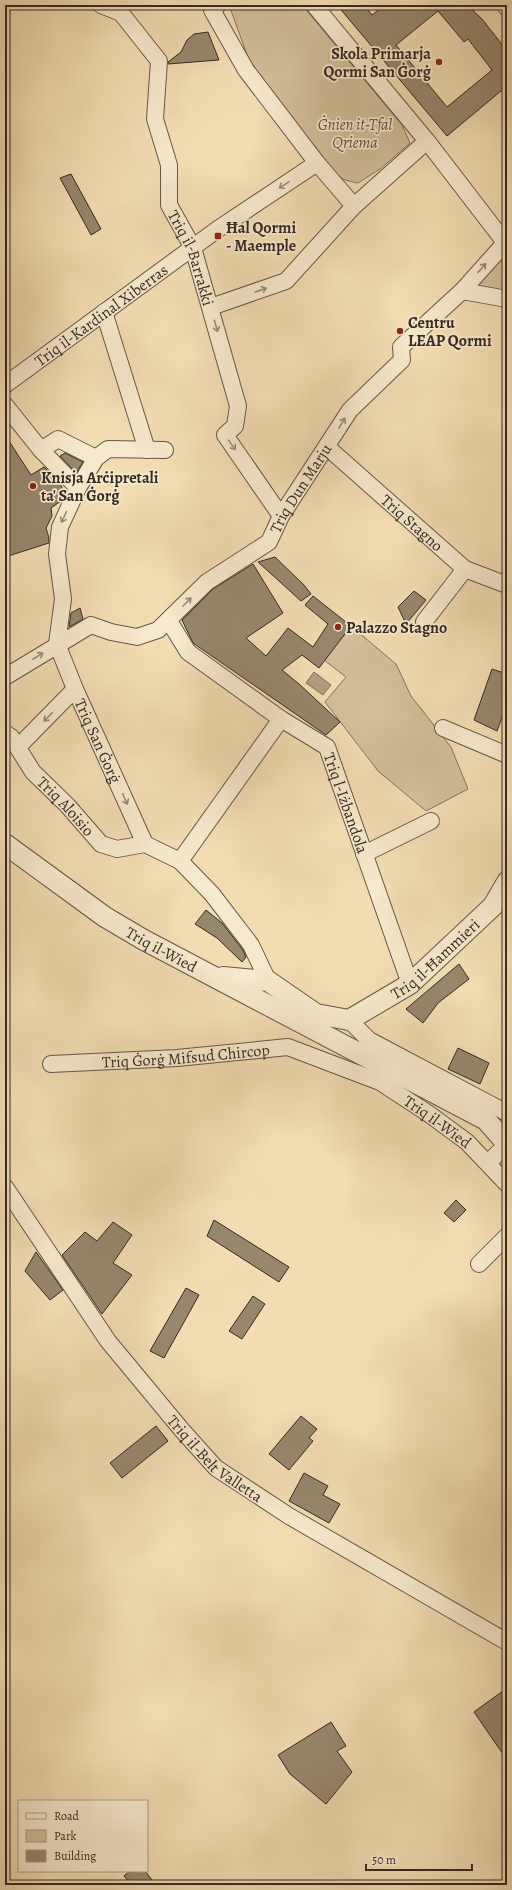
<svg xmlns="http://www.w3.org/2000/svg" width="512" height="1890" font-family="Alegreya,serif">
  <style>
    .green { fill: #d2bf9a; stroke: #84745e }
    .water { fill: #b2a081; stroke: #80715b }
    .building { fill: #97876d; stroke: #352a23; fill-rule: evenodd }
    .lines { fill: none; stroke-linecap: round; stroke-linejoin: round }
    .minor-casing { stroke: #645747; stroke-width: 18 }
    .tertiary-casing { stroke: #645747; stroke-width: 22 }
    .minor { stroke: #f7e9cd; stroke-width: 16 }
    .tertiary { stroke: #f7e9cd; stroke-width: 20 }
    .oneway { stroke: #968a78 }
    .poi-dot { fill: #8f2418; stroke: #f7e9cd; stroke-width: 1.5 }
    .labels { text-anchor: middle; stroke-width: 3.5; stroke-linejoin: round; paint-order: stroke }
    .poi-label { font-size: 16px; font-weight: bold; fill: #352a23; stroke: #f7e9cd; text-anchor: start }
    .park-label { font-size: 16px; font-style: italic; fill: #5c4f41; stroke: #f7e9cd }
    .street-label { font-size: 16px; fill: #352a23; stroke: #f7e9cd }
  </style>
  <rect width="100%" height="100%" fill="#f2ddb2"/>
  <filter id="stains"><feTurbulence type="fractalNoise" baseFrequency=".005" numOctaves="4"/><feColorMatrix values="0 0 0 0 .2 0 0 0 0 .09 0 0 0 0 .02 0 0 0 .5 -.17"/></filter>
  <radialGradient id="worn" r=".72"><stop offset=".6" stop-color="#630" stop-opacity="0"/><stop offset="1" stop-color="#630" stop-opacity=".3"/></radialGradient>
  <g class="green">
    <path d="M229 5H302L402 125 410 143 380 169 358 183 345 180 335 174 249 60Z"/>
    <path d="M504 255 507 259V294L473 287Z"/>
    <path d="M351 626 396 664 411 696 451 747 468 789 426 811 378 771 325 702 346 677 324 660Z"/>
  </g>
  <path class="water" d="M314 672 331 685 323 695 306 683Z"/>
  <g class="building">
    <path d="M337 5H364L372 15 385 5H467L482 19 507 51V86L447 136ZM438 11 464 42 468 39 492 70 447 107 396 45Z"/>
    <path d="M208 32 219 60 168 64V62L181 52 187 40 194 34Z"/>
    <path d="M71 174 101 229 91 235 60 178Z"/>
    <path d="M5 435 31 475 44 467 59 482 65 493 61 501 51 508 52 516 46 528 49 538V543L5 557Z"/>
    <path d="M65 453 83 462 76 473 60 456Z"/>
    <path d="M275 557 304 585 311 594 301 601 258 562Z"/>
    <path d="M253 564 283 613 246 638 266 656 288 628 313 647 328 624 305 605 313 596 351 626 319 668 302 655 282 670 299 684 340 722 326 735 193 643 182 620 213 589Z"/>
    <path d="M414 591 426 600 406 624 398 607Z"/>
    <path d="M80 608 83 619 69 627 71 613Z"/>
    <path d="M492 669 504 673 503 677 507 678V704L497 731 474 720Z"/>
    <path d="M206 910 222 923 243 950 246 957 242 962 217 938 195 924Z"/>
    <path d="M459 964 469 979 438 1003 423 1023 406 1009Z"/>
    <path d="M458 1048 489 1063 480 1084 448 1069Z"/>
    <path d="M456 1200 466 1210 454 1222 444 1213Z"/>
    <path d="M214 1220 289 1267 279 1282 207 1236Z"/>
    <path d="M113 1222 132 1235 113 1263 132 1275 102 1314 62 1255 85 1232 97 1241Z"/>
    <path d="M36 1252 63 1290 50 1300 25 1271Z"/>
    <path d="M186 1288 199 1295 164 1358 150 1351Z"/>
    <path d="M253 1296 265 1304 242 1339 229 1331Z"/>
    <path d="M301 1416 317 1429 309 1438 313 1441 289 1470 269 1454Z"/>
    <path d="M156 1426 168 1441 122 1478 110 1463Z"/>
    <path d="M304 1473 328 1486 323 1495 340 1504 329 1523 289 1501Z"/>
    <path d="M507 1688V1760L474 1712Z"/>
    <path d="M331 1722 346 1746 337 1751 352 1772 326 1804 290 1774 278 1755Z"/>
    <path d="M130 1871H145L156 1885H132L124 1876Z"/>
  </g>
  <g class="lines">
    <defs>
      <g id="minor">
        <path id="s1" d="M101 5 121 13 159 61 155 119 169 165V205L193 248 238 406 235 426 225 435 281 516"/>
        <path d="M218 5 212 10 246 70 317 163 354 206 427 141"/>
        <path d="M314 5 427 141 507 245"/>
        <path d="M505 5 507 8"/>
        <path d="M462 291 507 299"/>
        <path d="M211 307 286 281 354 206"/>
        <path d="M104 312 147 450"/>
        <path id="s2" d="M5 385 218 229 317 163"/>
        <path d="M5 405 41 450 78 488"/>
        <path id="s3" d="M327 447 465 569 507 585"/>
        <path d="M41 450 58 439 96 458"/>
        <path id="s4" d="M165 450 108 449 96 458 78 488 60 527 57 554 63 599 57 644 75 689 145 844 180 861 212 894 251 945 268 981"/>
        <path id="s5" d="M169 621 188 652 281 719 327 747 410 984"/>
        <path d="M424 622 465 569"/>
        <path id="s6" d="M5 677 91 625 111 632 137 637 158 630 207 582 269 542 281 516 350 410 402 360 401 347 462 291 505 243"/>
        <path d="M443 728 507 755"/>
        <path id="s7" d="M5 733 11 737 33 772 67 805 101 844 117 849 145 844"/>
        <path d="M18 747 75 689"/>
        <path d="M364 854 431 821"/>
        <path d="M180 861 281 719"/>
        <path d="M349 1020 369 1040 507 1113"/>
        <path id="s8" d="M51 1064 177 1058 288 1047 380 1082 429 1114 467 1142 507 1184"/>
        <path d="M488 1163 507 1144"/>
        <path id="s9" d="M5 1187 108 1341 181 1429 216 1468 289 1516 507 1642"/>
        <path d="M479 1264 507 1236"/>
      </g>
      <g id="tertiary">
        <path id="s10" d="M5 844 105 917 144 940 486 1120 507 1144"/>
        <path id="s11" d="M223 977 268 981 316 1014 349 1020 410 984 493 906 507 882"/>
      </g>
    </defs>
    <use href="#minor" class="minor-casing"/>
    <use href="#tertiary" class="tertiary-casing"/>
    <use href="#minor" class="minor"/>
    <use href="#tertiary" class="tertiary"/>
  </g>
  <defs><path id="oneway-shaft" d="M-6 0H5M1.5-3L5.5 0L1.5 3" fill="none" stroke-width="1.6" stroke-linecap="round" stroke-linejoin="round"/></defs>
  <g class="oneway">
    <use href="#oneway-shaft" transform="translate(284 185) rotate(146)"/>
    <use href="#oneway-shaft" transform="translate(482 268) rotate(-49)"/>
    <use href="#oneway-shaft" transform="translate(261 290) rotate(-19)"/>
    <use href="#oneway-shaft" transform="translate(216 326) rotate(74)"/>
    <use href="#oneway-shaft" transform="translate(342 423) rotate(-58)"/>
    <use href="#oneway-shaft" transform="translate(232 445) rotate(55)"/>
    <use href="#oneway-shaft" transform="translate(64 517) rotate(115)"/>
    <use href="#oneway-shaft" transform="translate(187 602) rotate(-45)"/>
    <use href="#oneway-shaft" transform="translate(38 656) rotate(-32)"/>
    <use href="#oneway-shaft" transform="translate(48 717) rotate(135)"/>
    <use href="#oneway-shaft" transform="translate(125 799) rotate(66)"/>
  </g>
  <g class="poi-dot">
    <circle cx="439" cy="62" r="4"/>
    <rect x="214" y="232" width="8" height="8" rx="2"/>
    <circle cx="400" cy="331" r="4"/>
    <circle cx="33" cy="486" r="4"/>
    <circle cx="338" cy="627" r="4"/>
  </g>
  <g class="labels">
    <g class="poi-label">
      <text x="431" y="59" text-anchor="end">Skola Primarja<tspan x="431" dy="18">Qormi San Ġorġ</tspan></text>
      <text x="226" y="233">Ħal Qormi<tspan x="226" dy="18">- Maemple</tspan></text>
      <text x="408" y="328">Centru<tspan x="408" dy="18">LEAP Qormi</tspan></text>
      <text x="41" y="483">Knisja Arċipretali<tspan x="41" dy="18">ta' San Ġorġ</tspan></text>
      <text x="346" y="633">Palazzo Stagno</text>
    </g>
    <g class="park-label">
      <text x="355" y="130">Ġnien it-Tfal<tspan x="355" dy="18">Qriema</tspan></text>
    </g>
    <g class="street-label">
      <text dy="6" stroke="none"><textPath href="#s1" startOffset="287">Triq il-Barrakki</textPath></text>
      <text dy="6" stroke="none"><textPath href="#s2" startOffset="119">Triq il-Kardinal Xiberras</textPath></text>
      <text dy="6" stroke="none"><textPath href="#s6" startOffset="375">Triq Dun Marju</textPath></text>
      <text dy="6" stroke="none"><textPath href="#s3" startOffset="114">Triq Stagno</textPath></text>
      <text dy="6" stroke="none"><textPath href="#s4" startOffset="373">Triq San Ġorġ</textPath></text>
      <text dy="6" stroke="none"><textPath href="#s5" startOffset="264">Triq l-Iżbandola</textPath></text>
      <text dy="6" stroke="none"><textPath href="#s7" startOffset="96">Triq Aloisio</textPath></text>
      <text dy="6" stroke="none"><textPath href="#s10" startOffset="189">Triq il-Wied</textPath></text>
      <text dy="6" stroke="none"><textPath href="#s11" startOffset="243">Triq il-Ħammieri</textPath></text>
      <text dy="6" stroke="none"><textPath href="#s8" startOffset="135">Triq Ġorġ Mifsud Chircop</textPath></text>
      <text dy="6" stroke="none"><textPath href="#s8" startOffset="406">Triq il-Wied</textPath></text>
      <text dy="6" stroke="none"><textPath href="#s9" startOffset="345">Triq il-Belt Valletta</textPath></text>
    </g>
  </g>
  <rect width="512" height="1890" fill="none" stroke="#f2ddb2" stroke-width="20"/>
  <rect x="6" y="6" width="500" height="1878" fill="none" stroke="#352a23" stroke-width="2"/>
  <rect x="10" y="10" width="492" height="1870" fill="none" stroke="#352a23"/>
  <rect x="18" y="1800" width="130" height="72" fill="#f7e9cd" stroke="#a99d89"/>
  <rect x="26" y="1813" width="20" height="6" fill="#f7e9cd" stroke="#a99d89"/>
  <text x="54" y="1820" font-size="12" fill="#352a23">Road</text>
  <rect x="26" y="1830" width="20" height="12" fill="#d2bf9a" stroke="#a99d89"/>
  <text x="54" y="1840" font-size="12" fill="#352a23">Park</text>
  <rect x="26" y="1850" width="20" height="12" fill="#97876d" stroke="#a99d89"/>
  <text x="54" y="1860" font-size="12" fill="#352a23">Building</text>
  <path d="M366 1864v6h106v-6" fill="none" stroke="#352a23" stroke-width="2"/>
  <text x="372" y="1864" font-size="12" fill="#352a23" stroke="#f7e9cd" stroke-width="3" paint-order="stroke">50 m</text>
  <rect width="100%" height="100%" filter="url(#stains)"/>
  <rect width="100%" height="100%" fill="url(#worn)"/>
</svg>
